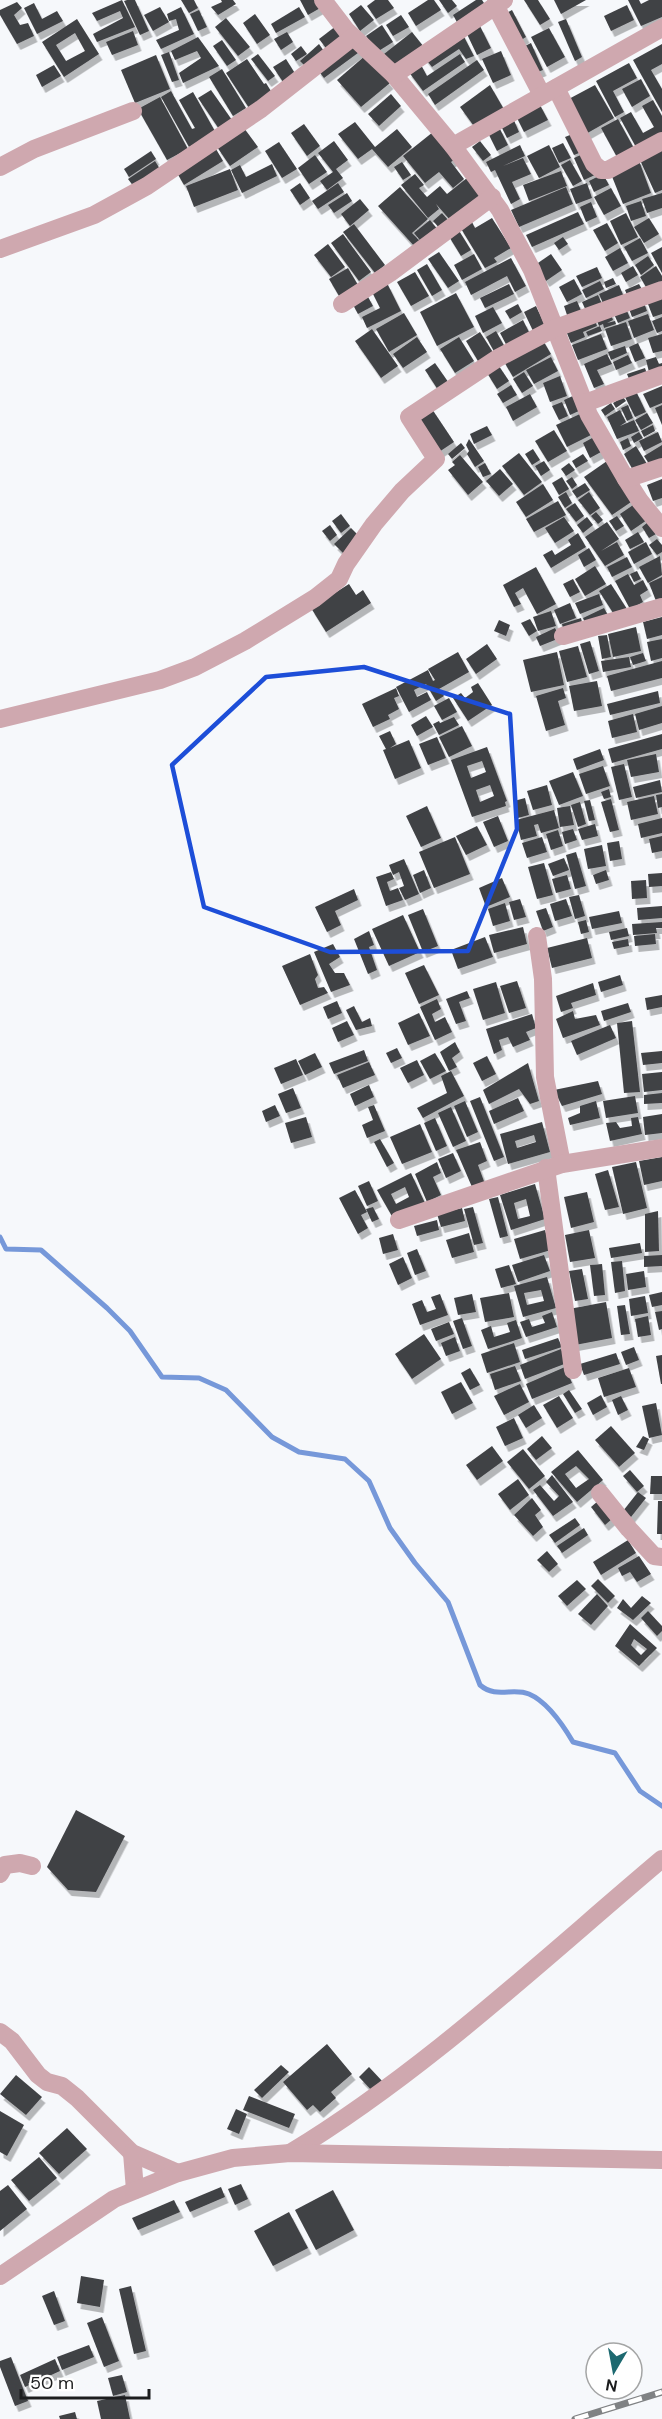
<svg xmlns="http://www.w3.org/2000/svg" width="662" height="2419" font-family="'DM Sans',sans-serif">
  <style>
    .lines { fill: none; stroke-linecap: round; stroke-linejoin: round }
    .stream { stroke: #7698d9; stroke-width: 5 }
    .building { fill: #414245; fill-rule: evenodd; filter: url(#shadow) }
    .minor { stroke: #cfa8af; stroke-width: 18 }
    .rail-casing { stroke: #808284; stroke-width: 7 }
    .rail { stroke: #fff; stroke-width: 4.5; stroke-dasharray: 14; stroke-linecap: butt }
    .marked { fill: none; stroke: #1d4ed8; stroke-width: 4.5; stroke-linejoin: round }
  </style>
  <defs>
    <filter id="shadow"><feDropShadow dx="3.5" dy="6" stdDeviation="0" flood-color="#0004"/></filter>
  </defs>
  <rect width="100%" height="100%" fill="#f6f8fb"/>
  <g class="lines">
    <path class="stream" d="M0 1237 6 1249 41 1250 107 1308 130 1331 162 1377 199 1378 226 1390 272 1437 299 1452 345 1459 369 1481 390 1528 415 1563 448 1602 480 1685C496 1699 513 1687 529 1694 548 1702 563 1725 573 1742L615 1753 640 1791 662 1806"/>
  </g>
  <g class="building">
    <path d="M122 0 135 27 97 42 93 34 123 18 120 11 97 21 92 13Z"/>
    <path d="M127 0H135L149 31 140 35 124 1Z"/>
    <path d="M181 0H194L198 8 189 13Z"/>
    <path d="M221 0H233L236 4 218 15 211 7 222 2Z"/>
    <path d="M300 0H318L322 7 308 15Z"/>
    <path d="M375 0H388L394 8 376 19 367 6Z"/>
    <path d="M428 0H434L441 10 416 26 408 13Z"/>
    <path d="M439 0H452L457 6 448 13Z"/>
    <path d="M476 0H482L486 6 458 24 453 15Z"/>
    <path d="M524 0H538L550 19 540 25Z"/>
    <path d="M554 0H586L561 14Z"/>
    <path d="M628 0H639L641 4 649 0H662V17L641 26Z"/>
    <path d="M17 2 22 8 14 15 20 25 28 23 34 36 17 44 0 15V10Z"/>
    <path d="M34 3 42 19 57 11 63 21 37 34 24 8Z"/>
    <path d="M361 5 374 20 360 31 349 14Z"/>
    <path d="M627 5 634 20 611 31 604 16Z"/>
    <path d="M160 7 169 22 153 31 144 15Z"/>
    <path d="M181 7 194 34 161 49 156 40 179 30 176 19 169 21 167 14Z"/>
    <path d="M299 7 305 17 276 33 271 24Z"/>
    <path d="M199 10 207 27 198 31 190 14Z"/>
    <path d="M512 10 526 37 518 42 503 15Z"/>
    <path d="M255 14 270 35 257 44 243 23Z"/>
    <path d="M401 15 409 27 393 36 386 25Z"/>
    <path d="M226 18 250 47 238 56 215 27Z"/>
    <path d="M77 19 99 54 64 77 42 42ZM75 33 85 51 66 61 56 45Z"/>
    <path d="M566 19 582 57 575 61 558 22Z"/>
    <path d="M382 25 393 42 377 52 366 36Z"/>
    <path d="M336 26 346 40 329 52 319 39Z"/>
    <path d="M480 26 491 48 477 55 466 32Z"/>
    <path d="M549 28 565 57 547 67 531 37Z"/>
    <path d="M133 31 138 45 112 55 106 42Z"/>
    <path d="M461 31 474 56 466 59 459 49 432 67 424 57Z"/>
    <path d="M287 32 293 42 281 50 274 39Z"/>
    <path d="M412 32 424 47 396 70 384 54Z"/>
    <path d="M198 37 219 66 183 83 179 73 201 58 197 51 175 60 171 51Z"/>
    <path d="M222 40 236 60 227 66 213 46Z"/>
    <path d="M355 41 362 50 324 78 317 69Z"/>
    <path d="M531 43 543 70 533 74 521 48Z"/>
    <path d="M319 44 326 54 307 68 300 61Z"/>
    <path d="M662 44V64L651 70 662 89V112L633 60Z"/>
    <path d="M301 46 307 54 296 61 291 54Z"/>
    <path d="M501 51 511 75 493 83 482 59Z"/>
    <path d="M169 52 179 80 172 82 161 55Z"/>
    <path d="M258 54 275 76 268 81 251 59Z"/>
    <path d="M460 54 465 62 423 91 408 71 420 63 427 76Z"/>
    <path d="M156 55 170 89 135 103 121 70Z"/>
    <path d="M366 55 390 83 361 107 337 80Z"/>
    <path d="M247 59 264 84 266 83 274 96 251 111 226 73Z"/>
    <path d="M286 59 296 75 283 82 273 67Z"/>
    <path d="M477 60 484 70 435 105 428 94Z"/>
    <path d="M629 63 637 78 613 91 624 112 615 117 596 81Z"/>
    <path d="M54 65 61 76 42 87 36 75Z"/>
    <path d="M222 69 246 108 233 116 209 77Z"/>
    <path d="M641 79 650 96 632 107 622 89Z"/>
    <path d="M490 85 505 111 476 129 460 107Z"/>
    <path d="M595 85 614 118 584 135 565 101Z"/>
    <path d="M211 90 232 120 219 129 198 98Z"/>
    <path d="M171 91 192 129 195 128 179 100 193 92 216 133 189 147 161 97Z"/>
    <path d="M391 94 401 106 379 126 368 114Z"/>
    <path d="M160 97 188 149 167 160 138 109Z"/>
    <path d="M653 100 662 116V134L637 149 620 118 631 112 643 133 654 127 642 106Z"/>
    <path d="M539 103 548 120 524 132 515 114Z"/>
    <path d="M513 118 519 132 507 138 500 124Z"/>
    <path d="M618 119 635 150 618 159 601 128Z"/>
    <path d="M355 122 375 147 397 129 412 147 388 167 372 149 358 159 338 134Z"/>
    <path d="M304 124 320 146 307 156 291 133Z"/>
    <path d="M499 127 508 145 497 151 488 133Z"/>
    <path d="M244 128 258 147 230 166 217 147Z"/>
    <path d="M433 132 455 159 451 162 464 179 453 188 439 172 425 183 403 156Z"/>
    <path d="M575 133 584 151 574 155 565 137Z"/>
    <path d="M334 141 348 160 336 169 343 178 327 190 320 181 333 172 318 153Z"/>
    <path d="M480 141 491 155 483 161 472 147Z"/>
    <path d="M279 142 297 169 282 178 265 151Z"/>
    <path d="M563 143 571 158 559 163 552 148Z"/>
    <path d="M520 145 525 156 503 166 523 158 531 174 512 182 520 199 511 204 495 170 491 172 486 162Z"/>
    <path d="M549 145 560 167 539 178 527 156Z"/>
    <path d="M216 149 223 161 184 185 177 173Z"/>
    <path d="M662 149V190L655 193 639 158Z"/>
    <path d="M151 151 156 159 129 177 124 169Z"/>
    <path d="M585 153 595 175 584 180 574 158Z"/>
    <path d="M315 155 327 172 309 184 298 168Z"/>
    <path d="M638 158 651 193 623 204 609 169Z"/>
    <path d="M570 160 582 181 573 186 561 165Z"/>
    <path d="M155 161 160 169 134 187 128 179Z"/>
    <path d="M402 162 411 175 403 180 394 167Z"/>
    <path d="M272 164 277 176 242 193 231 170 240 165 246 177Z"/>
    <path d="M230 169 238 190 194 207 186 186Z"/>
    <path d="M561 171 567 186 529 201 523 185Z"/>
    <path d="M415 174 424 185 419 188 427 197 440 186 447 194 467 178 482 196 451 221 436 204 439 209 428 218 401 185Z"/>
    <path d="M603 174 609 185 594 192 589 181Z"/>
    <path d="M300 183 310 198 300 205 290 190Z"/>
    <path d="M338 183 344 192 318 209 312 201Z"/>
    <path d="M587 183 592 198 576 204 570 189Z"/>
    <path d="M400 187 428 219 412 233 421 242 415 247 378 206Z"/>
    <path d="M566 187 573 204 519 227 511 210Z"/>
    <path d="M611 188 621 206 604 215 594 197Z"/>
    <path d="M347 193 352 201 334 213 328 205Z"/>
    <path d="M662 193V208L647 213 642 199Z"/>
    <path d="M360 199 369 210 350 226 341 214Z"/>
    <path d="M641 201 646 216 631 221 626 206Z"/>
    <path d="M591 202 597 217 586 222 580 207Z"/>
    <path d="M578 212 584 224 532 247 526 235Z"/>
    <path d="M442 213 450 222 441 230 433 221Z"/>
    <path d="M626 213 638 237 621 245 610 221Z"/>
    <path d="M492 218 511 248 494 258 497 262 485 268 460 227 471 220 475 228Z"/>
    <path d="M649 218 659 234 644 243 634 227Z"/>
    <path d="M430 220 439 231 423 244 414 233Z"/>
    <path d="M607 223 618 243 605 251 593 230Z"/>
    <path d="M354 224 385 265 375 273 343 232Z"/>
    <path d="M458 229 471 250 461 256 448 235Z"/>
    <path d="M343 234 371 272 359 281 331 243Z"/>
    <path d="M563 237 568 244 559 250 554 243Z"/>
    <path d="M640 238 648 253 632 261 624 247Z"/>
    <path d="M328 244 345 267 331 277 314 255Z"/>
    <path d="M662 247V273L651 253Z"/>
    <path d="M620 248 628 263 613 271 605 257Z"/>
    <path d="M439 252 459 281 448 288 428 259Z"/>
    <path d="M474 254 482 269 462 280 454 265Z"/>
    <path d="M551 254 562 270 546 281 535 265Z"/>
    <path d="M648 256 654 265 641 275 635 265Z"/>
    <path d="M511 258 526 286 515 292 507 276 471 295 465 282Z"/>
    <path d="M427 264 442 290 432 296 417 270Z"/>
    <path d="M633 266 638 275 626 282 621 273Z"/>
    <path d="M656 266 662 276V284L649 292 640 277Z"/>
    <path d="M597 267 602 278 582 287 576 276Z"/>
    <path d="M348 268 358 285 339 296 329 279Z"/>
    <path d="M415 272 429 296 411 306 397 282Z"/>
    <path d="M613 278 616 284 606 288 604 282Z"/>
    <path d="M574 279 582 294 567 302 559 287Z"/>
    <path d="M600 281 604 289 586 298 582 290Z"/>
    <path d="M387 283 401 311 367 328 362 317 380 308 371 290Z"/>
    <path d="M509 284 514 294 485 308 480 298Z"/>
    <path d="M639 284 644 293 629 300 625 290Z"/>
    <path d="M619 285 624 297 604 306 599 294Z"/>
    <path d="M456 293 474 327 437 346 420 312Z"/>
    <path d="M662 293V314L653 317 646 299Z"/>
    <path d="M367 295 373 306 358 314 352 303Z"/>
    <path d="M598 295 603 306 587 313 582 302Z"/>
    <path d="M643 300 647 311 632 317 628 306Z"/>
    <path d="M577 301 582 313 568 318 564 306Z"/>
    <path d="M518 304 522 312 510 319 505 311Z"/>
    <path d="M536 306 547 330 535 335 524 312Z"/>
    <path d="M625 306 630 318 618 323 613 312Z"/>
    <path d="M493 307 502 323 483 333 475 316Z"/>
    <path d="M610 311 613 320 607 323 615 321 616 324 604 328 603 324 599 326 595 316Z"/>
    <path d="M404 313 417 335 389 352 376 329Z"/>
    <path d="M648 314 654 330 634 338 628 321Z"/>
    <path d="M593 315 597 326 583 332 585 337 571 343 564 326Z"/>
    <path d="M662 317V331L657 333 652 321Z"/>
    <path d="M523 320 531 336 508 348 500 333Z"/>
    <path d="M626 322 632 339 611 346 605 329Z"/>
    <path d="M600 326 602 331 588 336 586 332Z"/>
    <path d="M372 329 398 366 381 378 355 341Z"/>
    <path d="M496 331 506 349 496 355 486 337Z"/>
    <path d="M480 332 496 357 481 366 466 341Z"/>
    <path d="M601 334 607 349 578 360 572 345Z"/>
    <path d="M662 334V351L653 353 648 338Z"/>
    <path d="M417 337 427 352 403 368 393 354Z"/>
    <path d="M459 337 474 361 455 373 440 349Z"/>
    <path d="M541 337 551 354 513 377 503 360Z"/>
    <path d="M638 343 645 358 635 362 629 347Z"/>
    <path d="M625 346 627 353 611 360 608 352Z"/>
    <path d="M607 354 612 364 597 370 604 384 594 388 584 364Z"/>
    <path d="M628 355 632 363 616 370 613 362Z"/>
    <path d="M551 357 558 371 534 384 526 370Z"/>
    <path d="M656 357 659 364 662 363V371L650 376 646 360Z"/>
    <path d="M435 363 451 386 440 393 425 370Z"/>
    <path d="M499 366 509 381 497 389 487 373Z"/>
    <path d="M645 368 648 377 631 384 627 374Z"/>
    <path d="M524 372 533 386 522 393 513 379Z"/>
    <path d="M560 376 567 396 550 402 543 383Z"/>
    <path d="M511 385 517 395 503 403 497 394Z"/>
    <path d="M662 386V403L650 408 643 394Z"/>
    <path d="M636 391 646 412 635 417 625 397Z"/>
    <path d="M530 394 537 407 513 421 506 407Z"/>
    <path d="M575 395 581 410 570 415 564 400Z"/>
    <path d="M623 397 626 401 616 408 613 403Z"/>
    <path d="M562 402 568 416 559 420 552 406Z"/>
    <path d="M611 403 615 409 605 416 601 410Z"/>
    <path d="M628 405 633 418 627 421 621 408Z"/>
    <path d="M662 405V425L655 408Z"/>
    <path d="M432 409 454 442 436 454 414 421Z"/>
    <path d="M620 410 626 422 620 426 634 420 639 431 617 439 607 417Z"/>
    <path d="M647 413 653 423 641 430 635 420Z"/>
    <path d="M580 414 591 435 567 447 556 425Z"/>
    <path d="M653 425 655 431 644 437 641 431Z"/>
    <path d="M487 426 492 435 474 444 470 434Z"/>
    <path d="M554 430 567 451 548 462 535 441Z"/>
    <path d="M639 432 643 438 634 443 631 437Z"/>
    <path d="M658 432 662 442 644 451 639 441Z"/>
    <path d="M594 437 601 452 590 458 583 443Z"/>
    <path d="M628 438 631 446 623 450 620 442Z"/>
    <path d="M469 439 484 461 475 467 467 454 469 451 466 445Z"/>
    <path d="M461 443 465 448 452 459 448 454Z"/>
    <path d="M662 445V460L651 467 644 456Z"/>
    <path d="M636 446 647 464 634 472 624 454Z"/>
    <path d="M533 449 540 460 532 465 525 454Z"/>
    <path d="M519 453 542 482 524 495 502 466Z"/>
    <path d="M583 454 588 461 576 468 572 461Z"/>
    <path d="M460 455 483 482 468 495 448 470 455 465 452 462Z"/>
    <path d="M544 461 550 470 541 476 535 466Z"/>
    <path d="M607 461 634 500 612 515 584 477Z"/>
    <path d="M485 463 491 474 483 477 478 467Z"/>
    <path d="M569 463 575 470 566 476 561 469Z"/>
    <path d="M500 469 513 484 499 496 486 481Z"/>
    <path d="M562 477 569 489 559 495 552 483Z"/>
    <path d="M572 477 577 485 572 489 566 481Z"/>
    <path d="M662 479V498L653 501 647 485Z"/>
    <path d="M585 483 590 490 577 498 572 491Z"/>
    <path d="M543 484 553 500 526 517 516 502Z"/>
    <path d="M566 492 572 503 565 508 558 497Z"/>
    <path d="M589 492 600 508 590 515 578 500Z"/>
    <path d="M558 501 566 515 534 532 526 519Z"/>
    <path d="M639 501 650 518 631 531 620 514Z"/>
    <path d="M575 503 584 516 576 522 566 509Z"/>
    <path d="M596 512 603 520 598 524 591 516Z"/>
    <path d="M341 514 350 526 341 533 332 521Z"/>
    <path d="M617 516 624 526 616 531 609 521Z"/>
    <path d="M564 517 574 531 555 543 545 528Z"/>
    <path d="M587 517 593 525 583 533 577 525Z"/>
    <path d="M607 522 619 539 601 551 617 542 624 555 605 566 585 537Z"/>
    <path d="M648 522 656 534 649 538 642 527Z"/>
    <path d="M330 525 337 535 330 541 322 531Z"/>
    <path d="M351 528 363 540 346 556 334 544Z"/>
    <path d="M638 532 644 542 630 549 625 540Z"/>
    <path d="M578 533 586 547 551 568 543 555 552 550 555 555 571 545 568 540Z"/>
    <path d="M657 539 662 545V552L657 555 649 545Z"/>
    <path d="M646 542 652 554 634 564 628 552Z"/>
    <path d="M589 548 596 560 584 567 578 555Z"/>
    <path d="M660 556 662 575 648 583 639 567Z"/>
    <path d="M627 557 632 567 612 577 607 567Z"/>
    <path d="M595 566 606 584 585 596 575 579Z"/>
    <path d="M536 567 556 604 537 614 523 588 515 593 521 604 514 607 503 585Z"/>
    <path d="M637 571 641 579 634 582 630 574Z"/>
    <path d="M628 574 634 585 643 580 648 590 640 595 643 602 630 609 615 581Z"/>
    <path d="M662 577V599L656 601 649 583Z"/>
    <path d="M573 579 580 592 570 597 563 584Z"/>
    <path d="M349 584 356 595 363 590 371 603 326 632 311 608Z"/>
    <path d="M611 584 627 609 615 616 599 591Z"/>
    <path d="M599 594 603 605 580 614 575 603Z"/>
    <path d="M570 603 576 618 560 624 554 610Z"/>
    <path d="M604 608 608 615 586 625 583 618Z"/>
    <path d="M551 611 556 626 538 631 533 617Z"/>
    <path d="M662 617V635L647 639 643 622Z"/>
    <path d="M581 618 583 626 564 632 562 624Z"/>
    <path d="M530 619 537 631 529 636 521 623Z"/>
    <path d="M499 620 510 625 506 636 494 631Z"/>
    <path d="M636 627 641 651 613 657 608 634Z"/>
    <path d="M555 628 560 638 540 646 536 637Z"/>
    <path d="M607 635 611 657 602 659 598 636Z"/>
    <path d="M662 639V658L651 661 647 642Z"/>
    <path d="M590 641 599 671 589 674 580 644Z"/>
    <path d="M487 644 497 659 476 674 466 659Z"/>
    <path d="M578 646 587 677 567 682 559 651Z"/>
    <path d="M458 652 469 672 439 689 444 696 436 701 426 684 414 690 417 697 427 692 431 700 409 712 396 687 428 670 433 681 435 680 428 669Z"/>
    <path d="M557 652 564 685 531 692 523 660Z"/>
    <path d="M643 653 646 661 633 665 630 657Z"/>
    <path d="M629 657 631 667 603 672 601 661Z"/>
    <path d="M662 661V678L611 691 607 676Z"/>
    <path d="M597 681 602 706 574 711 569 686Z"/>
    <path d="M478 683 492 705 468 721 453 698 461 693 465 698 473 692 471 687Z"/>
    <path d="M396 688 399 696 394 698 399 709 388 715 390 719 373 727 362 704Z"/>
    <path d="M563 688 566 698 558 701 565 725 546 731 536 696Z"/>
    <path d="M658 691 660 703 610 715 607 704Z"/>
    <path d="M449 698 457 712 442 720 434 706Z"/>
    <path d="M662 706V723L639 730 635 714Z"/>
    <path d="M633 714 637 732 612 738 608 721Z"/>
    <path d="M426 716 433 727 417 736 411 725Z"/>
    <path d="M454 717 459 725 439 735 433 724 439 721 440 723Z"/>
    <path d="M462 726 472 746 449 757 439 737Z"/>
    <path d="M390 731 396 744 390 748 409 740 421 768 395 779 383 750 386 749 379 736Z"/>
    <path d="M662 734V749L612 763 608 749Z"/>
    <path d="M437 737 446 758 428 765 419 744Z"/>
    <path d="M487 747 507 801 505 802 506 806 472 817 451 760ZM482 761 486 772 471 778 467 766ZM490 785 494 796 480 802 476 790Z"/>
    <path d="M600 749 604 760 577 770 573 759Z"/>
    <path d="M656 754 659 772 631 777 627 760Z"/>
    <path d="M624 764 632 797 619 800 611 767Z"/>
    <path d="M603 766 610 786 586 794 579 774Z"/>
    <path d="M573 772 583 796 559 805 549 781Z"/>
    <path d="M660 780 662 792 636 798 633 787Z"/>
    <path d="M547 785 552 805 533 810 527 791Z"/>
    <path d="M609 789 611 797 604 799 601 792Z"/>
    <path d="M662 794V807L658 808 656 795Z"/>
    <path d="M654 796 658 814 631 820 627 802Z"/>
    <path d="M525 798 529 815 518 818 514 801Z"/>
    <path d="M611 799 619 830 610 832 601 802Z"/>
    <path d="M590 800 595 820 589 821 584 801Z"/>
    <path d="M580 802 586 824 578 827 571 805Z"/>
    <path d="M427 806 441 838 421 847 406 816Z"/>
    <path d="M570 806 574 825 560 827 557 808Z"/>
    <path d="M554 810 559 828 541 833 538 824 534 825 537 836 521 840 516 820Z"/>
    <path d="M498 816 508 841 494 847 483 822Z"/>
    <path d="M662 818V833L641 838 638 824Z"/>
    <path d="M595 824 598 836 582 840 578 829Z"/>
    <path d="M477 826 487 845 466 855 456 836Z"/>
    <path d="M573 829 577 840 565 844 562 832Z"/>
    <path d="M558 830 563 846 551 850 546 834Z"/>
    <path d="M662 836V851L652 853 649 839Z"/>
    <path d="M455 837 470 874 434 888 419 852Z"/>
    <path d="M542 837 547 852 527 858 522 843Z"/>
    <path d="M619 841 622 859 610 861 607 843Z"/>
    <path d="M602 845 606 866 588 869 584 849Z"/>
    <path d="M576 852 586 886 575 889 566 855Z"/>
    <path d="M564 858 569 870 553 876 548 864Z"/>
    <path d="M404 859 419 894 405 900 399 888 404 886 399 872 393 875 389 865Z"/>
    <path d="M544 863 553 895 537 899 528 867Z"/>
    <path d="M424 870 431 888 420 893 413 875Z"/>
    <path d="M606 870 609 880 596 884 593 875Z"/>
    <path d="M391 872 394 879 387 882 390 891 398 888 403 900 386 906 376 877Z"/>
    <path d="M662 873V886L649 887 648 874Z"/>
    <path d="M567 875 571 889 556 893 552 879Z"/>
    <path d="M502 878 510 897 486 907 479 888Z"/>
    <path d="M646 880 647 898 632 899 631 881Z"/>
    <path d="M354 889 358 900 335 911 341 925 327 932 315 907Z"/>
    <path d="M579 895 585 916 575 919 569 897Z"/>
    <path d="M520 899 526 917 514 920 509 902Z"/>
    <path d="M566 899 572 916 555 921 550 904Z"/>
    <path d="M505 903 510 921 493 926 488 909Z"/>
    <path d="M662 906V918L638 920 637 908Z"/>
    <path d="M546 908 553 927 543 931 536 911Z"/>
    <path d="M423 909 438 946 423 952 408 915Z"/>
    <path d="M619 911 622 923 592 929 589 917Z"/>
    <path d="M403 915 420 952 389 966 372 929Z"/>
    <path d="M586 920 589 932 581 934 578 922Z"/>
    <path d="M662 922V928H656L657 933 633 935 632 924Z"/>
    <path d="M523 927 527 944 494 953 489 935Z"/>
    <path d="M627 928 629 936 611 940 609 932Z"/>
    <path d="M369 931 374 945 369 947 377 970 368 974 354 939Z"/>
    <path d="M655 934 656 944 635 946 634 936Z"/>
    <path d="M485 937 493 957 458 969 451 950Z"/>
    <path d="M587 938 592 958 552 968 547 948Z"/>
    <path d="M628 939 629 946 614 949 612 942Z"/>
    <path d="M333 944 340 957 329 964 335 973H344L350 985 331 992 314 952Z"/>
    <path d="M310 954 318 975 315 979 318 988 324 987 328 993 300 1005 282 966Z"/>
    <path d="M424 965 439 995 419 1004 405 973Z"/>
    <path d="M620 975 623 985 601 992 598 982Z"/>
    <path d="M517 981 526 1008 509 1013 500 986Z"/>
    <path d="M496 982 505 1013 483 1020 473 989Z"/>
    <path d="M593 983 596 995 571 1003 573 1008 561 1012 556 996Z"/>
    <path d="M467 991 470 998 459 1002 466 1021 456 1024 446 999Z"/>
    <path d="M662 995V1007L647 1010 645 998Z"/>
    <path d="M437 999 441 1009 432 1014 435 1022 445 1017 452 1032 435 1040 420 1007Z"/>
    <path d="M337 1001 342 1013 328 1019 323 1007Z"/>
    <path d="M628 1003 631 1012 604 1021 601 1011Z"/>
    <path d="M354 1006 362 1022 370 1018 372 1026 356 1030 346 1010Z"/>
    <path d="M573 1011 575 1019 596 1015 600 1025 563 1038 556 1019Z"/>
    <path d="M419 1013 430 1036 408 1045 398 1023Z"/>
    <path d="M532 1014 536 1028 526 1032 530 1040 513 1047 508 1037 499 1040 502 1050 494 1054 486 1029Z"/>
    <path d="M347 1021 354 1035 338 1042 332 1028Z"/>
    <path d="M632 1021 640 1092 624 1093 617 1023Z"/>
    <path d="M610 1025 616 1038 577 1055 571 1041Z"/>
    <path d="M455 1042 460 1052 452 1058 457 1067 449 1071 440 1052Z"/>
    <path d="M397 1048 402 1058 391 1063 386 1053Z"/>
    <path d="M364 1050 368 1061 334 1074 329 1063Z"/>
    <path d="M662 1051V1063L643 1065 641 1053Z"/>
    <path d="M315 1053 322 1067 305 1075 298 1061Z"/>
    <path d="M435 1053 446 1071 430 1079 420 1061Z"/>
    <path d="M487 1056 496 1074 482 1081 473 1063Z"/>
    <path d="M296 1059 303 1075 281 1084 274 1068Z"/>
    <path d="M417 1060 424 1075 408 1083 400 1068Z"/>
    <path d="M369 1062 375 1075 343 1088 337 1075Z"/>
    <path d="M528 1063 539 1101 530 1104 519 1089 489 1104 483 1090Z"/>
    <path d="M451 1071 464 1096 423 1118 417 1108 447 1093 441 1076Z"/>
    <path d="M662 1072V1090L644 1092 642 1074Z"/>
    <path d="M598 1081 602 1094 562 1106 554 1090Z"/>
    <path d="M369 1085 374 1097 355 1106 350 1094Z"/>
    <path d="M293 1088 301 1108 286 1113 278 1094Z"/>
    <path d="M662 1093V1103L644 1104V1095Z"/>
    <path d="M635 1096 638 1113 606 1118 603 1101Z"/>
    <path d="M480 1097 504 1157 494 1161 470 1101Z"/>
    <path d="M518 1098 524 1111 494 1124 489 1111Z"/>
    <path d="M465 1101 478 1132 467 1137 454 1106Z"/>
    <path d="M596 1101 600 1118 570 1125 568 1118 580 1113V1106Z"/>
    <path d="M275 1105 280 1116 266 1122 262 1111Z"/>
    <path d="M374 1105 385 1131 367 1138 362 1125 373 1120 368 1107Z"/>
    <path d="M451 1107 466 1141 453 1147 438 1113Z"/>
    <path d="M662 1114V1133L645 1135 643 1117Z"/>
    <path d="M306 1117 312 1137 291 1143 285 1123Z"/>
    <path d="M638 1117 642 1134 610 1141 606 1123 616 1122 620 1128 632 1126 631 1118Z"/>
    <path d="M435 1118 447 1146 436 1151 424 1123Z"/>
    <path d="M542 1122 550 1152 508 1164 500 1134ZM534 1135 536 1142 517 1148 515 1141Z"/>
    <path d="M420 1124 432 1152 402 1164 390 1137Z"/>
    <path d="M380 1139 394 1163 387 1167 374 1142Z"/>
    <path d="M480 1142 487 1161 478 1165 485 1184 472 1187 456 1150Z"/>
    <path d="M453 1153 461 1171 446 1178 438 1159Z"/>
    <path d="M662 1157V1181L644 1185 639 1161Z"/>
    <path d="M437 1162 441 1173 433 1177 441 1195 427 1202 415 1174Z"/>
    <path d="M636 1162 647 1208 623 1214 612 1167Z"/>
    <path d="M608 1170 619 1207 605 1210 595 1174Z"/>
    <path d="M411 1173 425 1203 393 1218 377 1190ZM405 1187 409 1197 396 1204 391 1194Z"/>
    <path d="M369 1181 378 1201 367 1206 358 1186Z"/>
    <path d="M535 1184 545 1219 511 1230 500 1195ZM526 1199 530 1216 518 1219 514 1203Z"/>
    <path d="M355 1190 367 1212 361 1215 368 1228 358 1234 339 1198Z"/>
    <path d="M587 1192 594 1222 571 1228 564 1197Z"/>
    <path d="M498 1197 508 1236 500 1238 489 1199Z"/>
    <path d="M373 1207 379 1219 372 1222 366 1209Z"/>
    <path d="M473 1207 483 1243 474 1245 464 1209Z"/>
    <path d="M462 1208 465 1221 441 1227 437 1214Z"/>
    <path d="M658 1211 659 1251 645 1252V1214Z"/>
    <path d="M437 1220 439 1230 417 1236 414 1226Z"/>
    <path d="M545 1230 551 1250 520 1259 514 1239Z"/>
    <path d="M589 1230 595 1258 570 1262 565 1235Z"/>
    <path d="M469 1233 474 1252 452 1258 446 1240Z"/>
    <path d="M393 1234 398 1250 383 1254 379 1238Z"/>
    <path d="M640 1243 642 1253 611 1258 609 1248Z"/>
    <path d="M417 1249 426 1271 415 1275 407 1253Z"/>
    <path d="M544 1255 550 1271 518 1282 512 1265Z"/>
    <path d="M662 1255V1266L644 1267V1256Z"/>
    <path d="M403 1257 412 1278 398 1285 389 1264Z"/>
    <path d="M622 1261 625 1291 615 1293 611 1262Z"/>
    <path d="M602 1264 605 1295 594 1296 590 1265Z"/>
    <path d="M509 1265 516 1284 501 1288 495 1269Z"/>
    <path d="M582 1269 588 1299 575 1301 569 1271Z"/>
    <path d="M644 1271 646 1287 628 1290 626 1274Z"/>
    <path d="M547 1277 556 1308 523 1317 514 1286ZM541 1290 544 1301 527 1305 524 1293Z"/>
    <path d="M662 1292V1305L652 1307 649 1295Z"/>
    <path d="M509 1293 514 1317 485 1322 480 1298Z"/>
    <path d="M440 1294 448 1315 420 1325 412 1304 422 1300 427 1312 436 1309 431 1297Z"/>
    <path d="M472 1294 476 1312 458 1315 454 1298Z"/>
    <path d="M645 1296 648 1313 631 1316 629 1299Z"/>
    <path d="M606 1302 612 1338 575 1345 569 1309Z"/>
    <path d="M625 1305 630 1334 621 1335 617 1306Z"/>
    <path d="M662 1311V1329L659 1330 655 1312Z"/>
    <path d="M552 1312 557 1327 526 1337 520 1322 529 1319 532 1327 545 1323 542 1316Z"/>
    <path d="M648 1316 651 1335 638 1337 635 1319Z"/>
    <path d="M462 1318 472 1346 463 1349 453 1321Z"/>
    <path d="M516 1320 522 1338 488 1349 481 1330 491 1326 494 1337 510 1332 507 1323Z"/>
    <path d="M449 1322 454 1334 436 1341 431 1329Z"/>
    <path d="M424 1334 441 1359 412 1379 395 1354Z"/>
    <path d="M455 1337 460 1351 446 1356 441 1343Z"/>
    <path d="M558 1338 562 1347 525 1359 522 1350Z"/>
    <path d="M514 1343 520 1362 487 1373 481 1354Z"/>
    <path d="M634 1347 639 1360 626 1365 621 1352Z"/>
    <path d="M561 1349 567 1363 525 1379 520 1365Z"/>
    <path d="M616 1353 620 1364 584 1375 580 1364Z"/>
    <path d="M662 1355V1384H661L656 1356Z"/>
    <path d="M515 1366 521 1381 495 1390 490 1374Z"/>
    <path d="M565 1367 572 1383 532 1399 526 1384Z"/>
    <path d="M470 1368 480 1385 470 1390 461 1373Z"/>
    <path d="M629 1368 636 1387 604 1397 598 1378Z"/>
    <path d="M461 1382 473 1403 452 1414 441 1392Z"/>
    <path d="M520 1384 529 1402 504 1415 494 1396Z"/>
    <path d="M569 1390 582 1409 575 1413 563 1394Z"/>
    <path d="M601 1395 607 1407 593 1415 587 1403Z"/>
    <path d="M559 1396 573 1418 557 1428 543 1405Z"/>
    <path d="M621 1396 628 1410 618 1415 612 1400Z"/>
    <path d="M656 1403 662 1435 649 1438 642 1406Z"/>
    <path d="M534 1405 542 1418 526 1428 518 1415Z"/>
    <path d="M514 1418 523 1438 505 1446 496 1427Z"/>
    <path d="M611 1426 635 1453 619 1467 595 1440Z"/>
    <path d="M542 1436 552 1448 536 1460 527 1449Z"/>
    <path d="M643 1436 649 1439 644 1450 636 1447Z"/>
    <path d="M492 1446 503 1461 477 1480 466 1465Z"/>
    <path d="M523 1449 545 1476 529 1489 507 1462Z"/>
    <path d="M578 1450 603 1480 577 1502 551 1472ZM576 1466 589 1479 576 1488 565 1474Z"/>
    <path d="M630 1470 644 1486 637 1492 623 1476Z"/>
    <path d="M552 1475 573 1502 553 1516 533 1490 540 1485 554 1501 559 1496 546 1482Z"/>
    <path d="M651 1476H662V1494H650Z"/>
    <path d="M518 1479 529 1495 510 1510 498 1494Z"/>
    <path d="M638 1492 646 1498 631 1517 623 1511Z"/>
    <path d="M532 1498 541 1510 535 1515 543 1527 533 1536 514 1515Z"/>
    <path d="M598 1501 612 1519 605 1525 591 1507Z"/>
    <path d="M658 1501H662V1534H657Z"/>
    <path d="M575 1518 580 1525 555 1543 549 1535Z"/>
    <path d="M584 1528 588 1535 562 1553 557 1546Z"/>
    <path d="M628 1540 636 1553 601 1575 593 1562Z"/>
    <path d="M547 1551 558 1564 549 1572 537 1560Z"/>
    <path d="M639 1556 651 1574 637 1582 630 1572 622 1576 618 1568Z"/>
    <path d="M598 1579 615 1596 608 1603 591 1586Z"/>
    <path d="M577 1580 586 1589 567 1606 558 1596Z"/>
    <path d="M597 1594 608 1606 591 1625 578 1614Z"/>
    <path d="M642 1596 651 1603 633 1620 617 1608 623 1599 631 1608Z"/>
    <path d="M648 1611 662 1626V1631L657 1636 641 1618Z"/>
    <path d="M630 1624 657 1648 639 1666 615 1646ZM634 1639 647 1649 641 1655 631 1645Z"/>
    <path d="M76 1810 125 1836 96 1892 68 1890 47 1867Z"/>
    <path d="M327 2044 352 2074 331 2092 336 2098 320 2112 313 2105 307 2110 283 2082Z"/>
    <path d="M281 2065 289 2072 262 2098 254 2090Z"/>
    <path d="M369 2067 384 2083 374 2093 359 2077Z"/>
    <path d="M16 2075 42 2097 26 2115 0 2094Z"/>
    <path d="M249 2096 295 2114 289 2128 243 2110Z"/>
    <path d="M236 2109 247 2114 239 2134 227 2129Z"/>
    <path d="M0 2111 24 2125 7 2156 0 2152Z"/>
    <path d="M67 2128 87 2149 59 2174 39 2153Z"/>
    <path d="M39 2157 57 2178 29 2201 11 2180Z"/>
    <path d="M241 2184 248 2199 235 2205 228 2189Z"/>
    <path d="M8 2185 27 2209 0 2231V2191Z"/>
    <path d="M221 2187 225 2197 190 2212 185 2202Z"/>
    <path d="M333 2190 354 2230 316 2250 295 2210Z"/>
    <path d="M174 2200 180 2212 138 2230 132 2218Z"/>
    <path d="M289 2212 308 2248 273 2266 254 2231Z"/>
    <path d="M81 2276 104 2280 100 2307 77 2303Z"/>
    <path d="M131 2286 146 2351 134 2354 119 2289Z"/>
    <path d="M54 2291 65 2321 54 2325 42 2296Z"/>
    <path d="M102 2317 119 2361 104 2367 87 2323Z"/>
    <path d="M89 2345 94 2357 62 2370 57 2357Z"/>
    <path d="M11 2357 28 2401 15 2406 0 2367V2361Z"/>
    <path d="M55 2359 60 2371 25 2387 20 2375Z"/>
    <path d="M122 2375 127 2392 113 2396 108 2378Z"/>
    <path d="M125 2395 130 2419H101L97 2401Z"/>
    <path d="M75 2412 77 2419H60L59 2416Z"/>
  </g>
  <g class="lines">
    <g class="minor">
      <path d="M323 0 346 30 394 75 453 146 500 210 532 270 589 415 626 479 640 501 662 528"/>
      <path d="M495 5 542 95"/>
      <path d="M394 75 504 0"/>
      <path d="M556 88 594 164 601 170H608L662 141"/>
      <path d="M453 146 662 28"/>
      <path d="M0 167 34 149 133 111"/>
      <path d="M0 249 94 215 147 186 261 109 353 37"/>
      <path d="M342 304 390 273 492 197"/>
      <path d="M585 403 662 375"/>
      <path d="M626 479 662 467"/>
      <path d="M563 636 662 607"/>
      <path d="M0 719 160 680 195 667 245 641 315 598 339 579 346 564 374 524 402 491 436 459 409 417 498 358 553 329 662 290"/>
      <path d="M537 936 543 979 545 1077 562 1164"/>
      <path d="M546 1168 573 1370"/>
      <path d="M399 1220 562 1164 662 1148"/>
      <path d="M600 1493 629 1529 654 1556 662 1557"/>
      <path d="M0 1874 5 1865 20 1863 32 1866"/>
      <path d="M0 2032 12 2041 38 2075 47 2082 62 2086 77 2098 132 2153 178 2173"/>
      <path d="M132 2153 135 2190"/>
      <path d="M290 2153C425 2071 541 1961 662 1859"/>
      <path d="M0 2276 114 2199 178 2173 233 2158 290 2153 662 2160"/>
    </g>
    <defs>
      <path id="rail" d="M575 2419 662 2392"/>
    </defs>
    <use href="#rail" class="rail-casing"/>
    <use href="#rail" class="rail"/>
  </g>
  <path class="marked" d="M364 667 510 714 517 829 468 951 330 952 204 907 172 765 266 677Z"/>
  <g transform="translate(614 2371) rotate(190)"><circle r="28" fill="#ffffff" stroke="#a4a5a5" stroke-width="1.5"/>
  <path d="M0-4.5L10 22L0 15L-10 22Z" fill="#1d6970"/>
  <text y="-9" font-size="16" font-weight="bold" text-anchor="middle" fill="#1c1d1e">N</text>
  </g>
  <path d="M21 2389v9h128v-9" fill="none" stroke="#1c1d1e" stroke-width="3"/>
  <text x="30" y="2389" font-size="18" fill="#1c1d1e" stroke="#ffffff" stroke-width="4.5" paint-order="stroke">50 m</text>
</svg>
